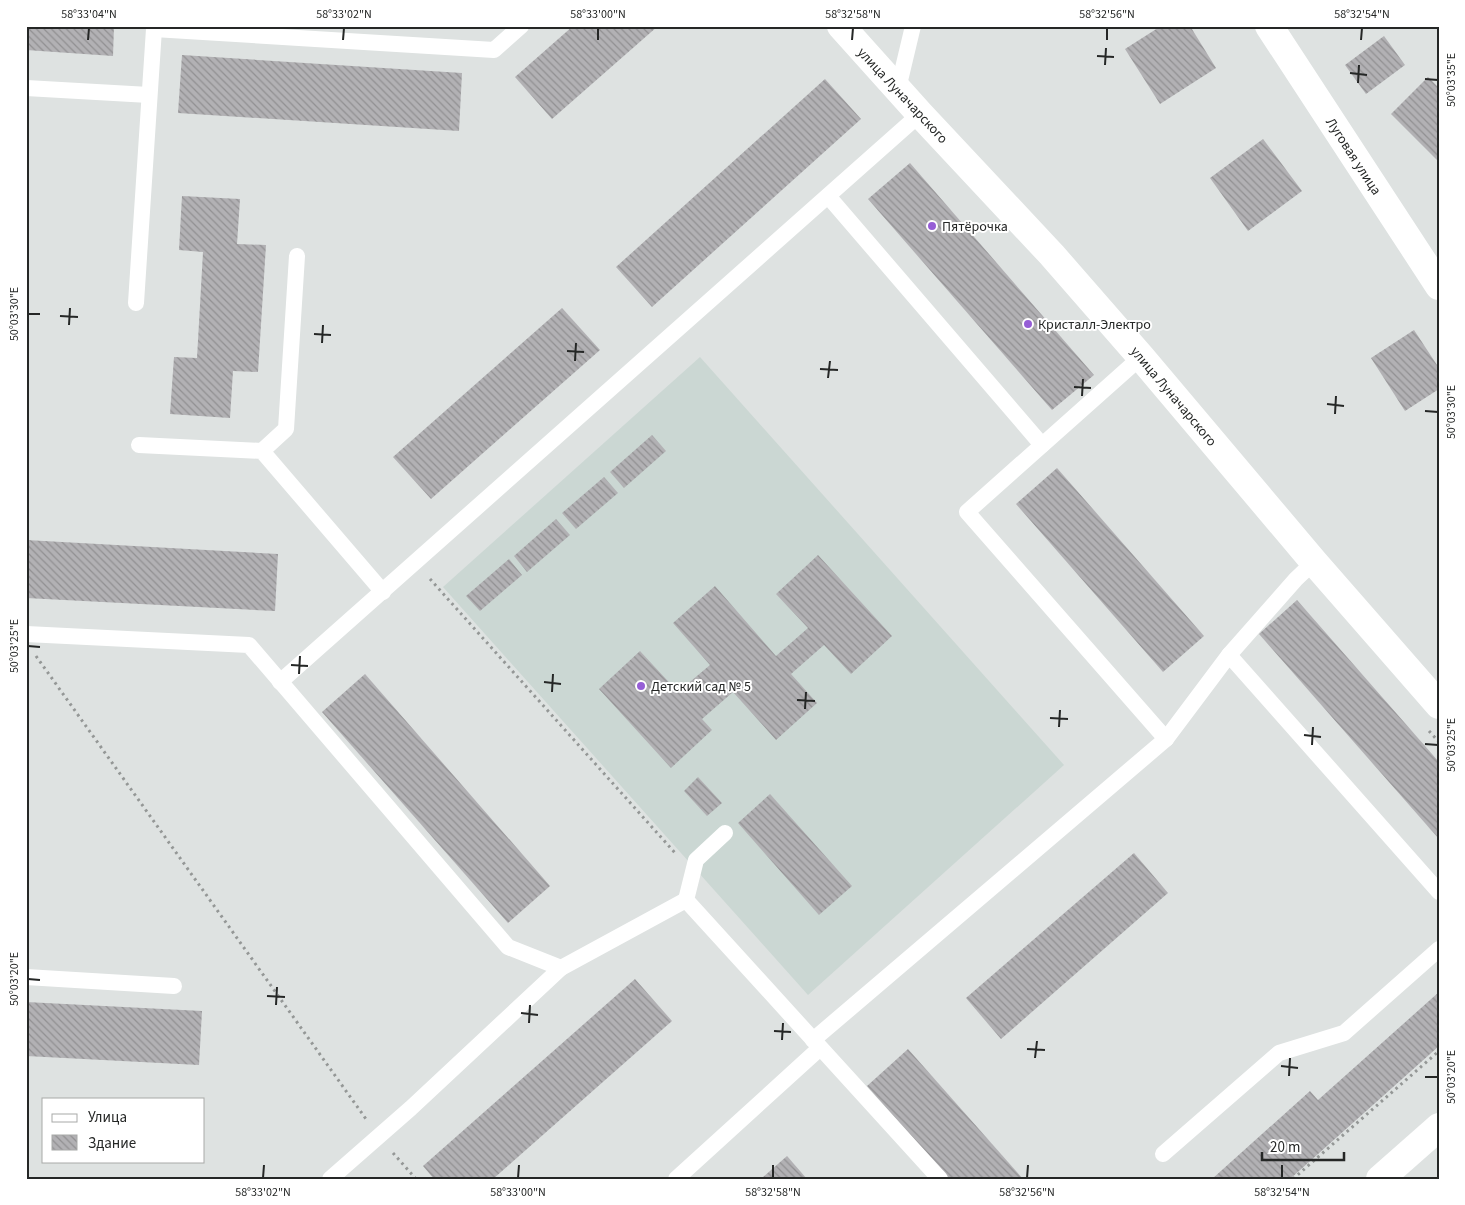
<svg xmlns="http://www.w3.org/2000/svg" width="1465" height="1205" font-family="'Source Sans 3',sans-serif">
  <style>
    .built { fill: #cbd7d3 }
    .building { fill: url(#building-back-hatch) }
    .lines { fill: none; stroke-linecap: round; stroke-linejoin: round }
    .path { stroke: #949796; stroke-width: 3; stroke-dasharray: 2.5 4; stroke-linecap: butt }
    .service { stroke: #fff; stroke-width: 16 }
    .minor { stroke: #fff; stroke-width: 28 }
    .tertiary { stroke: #fff; stroke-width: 28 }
    .secondary { stroke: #fff; stroke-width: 28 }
    .ticks { fill: none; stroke: #252726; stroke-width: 2 }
    .poi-dot { fill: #965ed6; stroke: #fff; stroke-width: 2 }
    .labels { text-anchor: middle; stroke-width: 4; stroke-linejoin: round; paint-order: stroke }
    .street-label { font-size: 14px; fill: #252726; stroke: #fff }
    .poi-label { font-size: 14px; fill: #252726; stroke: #fff; text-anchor: start }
    .neatline { fill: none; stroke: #252726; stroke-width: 2 }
    .ticks-label { font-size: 12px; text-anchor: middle; fill: #252726 }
  </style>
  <defs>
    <pattern id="building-back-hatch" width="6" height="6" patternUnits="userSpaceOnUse" patternTransform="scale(1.25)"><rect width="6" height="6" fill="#b2b1b4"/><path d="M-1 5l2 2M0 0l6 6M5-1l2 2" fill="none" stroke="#919092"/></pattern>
  </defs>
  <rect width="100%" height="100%" fill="#dee2e1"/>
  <path class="built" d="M700 357 1064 765 808 995 443 587Z"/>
  <g class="building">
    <path d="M26 26H114L113 56 26 50Z"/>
    <path d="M573 26H658L552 119 515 77Z"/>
    <path d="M1161 26H1190L1216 68 1160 104 1125 49Z"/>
    <path d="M1384 36 1405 65 1366 94 1345 65Z"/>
    <path d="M182 55 462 73 459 131 178 113Z"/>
    <path d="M1428 77 1439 88V162L1391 114Z"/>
    <path d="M825 79 861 119 652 307 616 267Z"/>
    <path d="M1263 139 1302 191 1248 231 1210 178Z"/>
    <path d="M910 163 1094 375 1052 410 868 199Z"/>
    <path d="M182 196 240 199 237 244 266 245 258 372 233 371 230 418 170 414 174 357 197 358 203 252 179 250Z"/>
    <path d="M562 308 600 350 431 499 393 457Z"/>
    <path d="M1414 330 1439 368V389L1405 411 1371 358Z"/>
    <path d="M652 435 666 451 624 488 610 472Z"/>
    <path d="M1057 468 1204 636 1163 672 1016 504Z"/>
    <path d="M604 477 618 493 576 529 562 513Z"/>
    <path d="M556 519 570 535 527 572 514 556Z"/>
    <path d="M26 540 278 554 275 611 26 598Z"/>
    <path d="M818 555 892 636 851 674 824 645 791 674 817 703 776 740 733 692 702 719 712 730 671 768 599 689 640 651 678 692 710 665 673 623 715 586 776 656 808 628 776 594Z"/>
    <path d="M509 559 522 575 480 611 466 596Z"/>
    <path d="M1297 600 1439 762V839L1259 634Z"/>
    <path d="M365 674 550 886 508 923 322 712Z"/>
    <path d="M698 777 722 803 707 816 684 791Z"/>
    <path d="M770 794 852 886 819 915 738 823Z"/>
    <path d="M1134 853 1168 893 1001 1039 966 998Z"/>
    <path d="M635 979 672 1021 493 1179H434L423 1166Z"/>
    <path d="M1439 992V1046L1290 1179H1212L1310 1091 1318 1100Z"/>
    <path d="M26 1002 202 1011 199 1065 26 1056Z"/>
    <path d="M908 1049 1023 1179H949L867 1086Z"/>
    <path d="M787 1156 807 1179H761Z"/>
  </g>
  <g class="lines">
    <g class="path">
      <path d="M430 579 676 854"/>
      <path d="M36 656 366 1119"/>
      <path d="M1429 731 1439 742"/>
      <path d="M393 1153 416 1179"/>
      <path d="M1293 1179 1439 1051"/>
    </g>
    <g class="service">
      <path d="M26 88 149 95"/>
      <path d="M898 89 913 26"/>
      <path d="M828 196 1042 445"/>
      <path d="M136 303 154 29 494 50 521 26"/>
      <path d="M1141 357 967 512 1166 739"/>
      <path d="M139 445 262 451 383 592"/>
      <path d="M262 451 286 429 297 256"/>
      <path d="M26 634 249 645 508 947 561 968 686 900"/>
      <path d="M1229 655 1296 579 1314 562"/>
      <path d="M280 682 920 114"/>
      <path d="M725 833 696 860 686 900 940 1179"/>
      <path d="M26 977 174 986"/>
      <path d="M813 1040 1166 739 1229 655 1439 892"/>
      <path d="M1163 1154 1279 1053 1344 1033 1439 949"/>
      <path d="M330 1179 411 1108 561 968"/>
      <path d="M676 1179 820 1048"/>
    </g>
    <path class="minor" d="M1269 26 1439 286"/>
    <path class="tertiary" d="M841 26 920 114 1052 255 1141 357 1314 562 1439 705"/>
    <path class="secondary" d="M1380 1179 1439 1127"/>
  </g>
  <path class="ticks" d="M88 40 89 28M343 40 344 28M598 40V28M852 40 853 28M1107 40V28M1361 40 1362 28M1097 56 1114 57M1105 65 1106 48M1350 73 1367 75M1425 79 1438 80M1358 83 1359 65M28 314H40M60 316 78 317M69 325 70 308M314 334 331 335M322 343 323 325M567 351 584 352M575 361 576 343M820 369 838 370M828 378 830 361M1074 387 1091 388M1082 396 1083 379M1327 404 1344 406M1425 411 1438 412M1335 414 1336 396M28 646 40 647M291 665 308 666M299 674 300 656M544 682 561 684M552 692 553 674M797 700 815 701M805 709 806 692M1050 718 1068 719M1059 727 1060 710M1304 735 1321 737M1425 744 1438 745M1312 745 1313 727M28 979 40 980M267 996 285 997M276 1005 277 987M521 1013 538 1015M529 1023 530 1005M774 1031 791 1032M782 1040 783 1023M1027 1049 1045 1050M1035 1058 1037 1041M1281 1066 1298 1068M1289 1076 1290 1058M1425 1077H1438M263 1178 264 1165M518 1178 519 1165M773 1178V1165M1027 1178 1028 1165M1282 1178V1165"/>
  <g class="poi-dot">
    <circle cx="932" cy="226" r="5"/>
    <circle cx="1028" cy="324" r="5"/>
    <circle cx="641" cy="686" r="5"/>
  </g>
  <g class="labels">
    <g class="street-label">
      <text transform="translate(903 95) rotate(47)" y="5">улица Луначарского</text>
      <text transform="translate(1354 156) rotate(57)" y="5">Луговая улица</text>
      <text transform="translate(1174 396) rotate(50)" y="5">улица Луначарского</text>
    </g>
    <g class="poi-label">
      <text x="942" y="231">Пятёрочка</text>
      <text x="1038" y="329">Кристалл-Электро</text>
      <text x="651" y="691">Детский сад № 5</text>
    </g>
  </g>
  <rect width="1465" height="1205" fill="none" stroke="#ffffff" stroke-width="55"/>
  <rect x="42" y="1098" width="162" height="65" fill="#ffffff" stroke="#a8a9a8"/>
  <rect x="52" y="1114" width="25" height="8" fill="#ffffff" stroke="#a8a9a8"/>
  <text x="88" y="1122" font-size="15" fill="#252726">Улица</text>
  <rect x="52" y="1135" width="25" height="15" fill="url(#building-back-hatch)" stroke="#a8a9a8"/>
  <text x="88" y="1148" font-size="15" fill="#252726">Здание</text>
  <path d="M1262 1152v8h82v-8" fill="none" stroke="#252726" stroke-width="2.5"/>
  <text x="1270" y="1152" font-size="15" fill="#252726" stroke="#ffffff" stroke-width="4" paint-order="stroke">20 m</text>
  <rect x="28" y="28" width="1410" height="1150" class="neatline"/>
  <g class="ticks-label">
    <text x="89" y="18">58°33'04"N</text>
    <text x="344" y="18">58°33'02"N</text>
    <text x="598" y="18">58°33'00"N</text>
    <text x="853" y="18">58°32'58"N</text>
    <text x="1107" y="18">58°32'56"N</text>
    <text x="1362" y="18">58°32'54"N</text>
    <text transform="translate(1451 80) rotate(-90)" y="4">50°03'35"E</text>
    <text transform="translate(14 314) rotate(-90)" y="4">50°03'30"E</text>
    <text transform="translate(1451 412) rotate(-90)" y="4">50°03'30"E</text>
    <text transform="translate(14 646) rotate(-90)" y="4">50°03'25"E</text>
    <text transform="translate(1451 745) rotate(-90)" y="4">50°03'25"E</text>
    <text transform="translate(14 979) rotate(-90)" y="4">50°03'20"E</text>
    <text transform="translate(1451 1077) rotate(-90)" y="4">50°03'20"E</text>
    <text x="263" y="1196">58°33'02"N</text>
    <text x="518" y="1196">58°33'00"N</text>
    <text x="773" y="1196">58°32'58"N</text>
    <text x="1027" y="1196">58°32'56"N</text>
    <text x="1282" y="1196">58°32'54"N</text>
  </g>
</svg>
